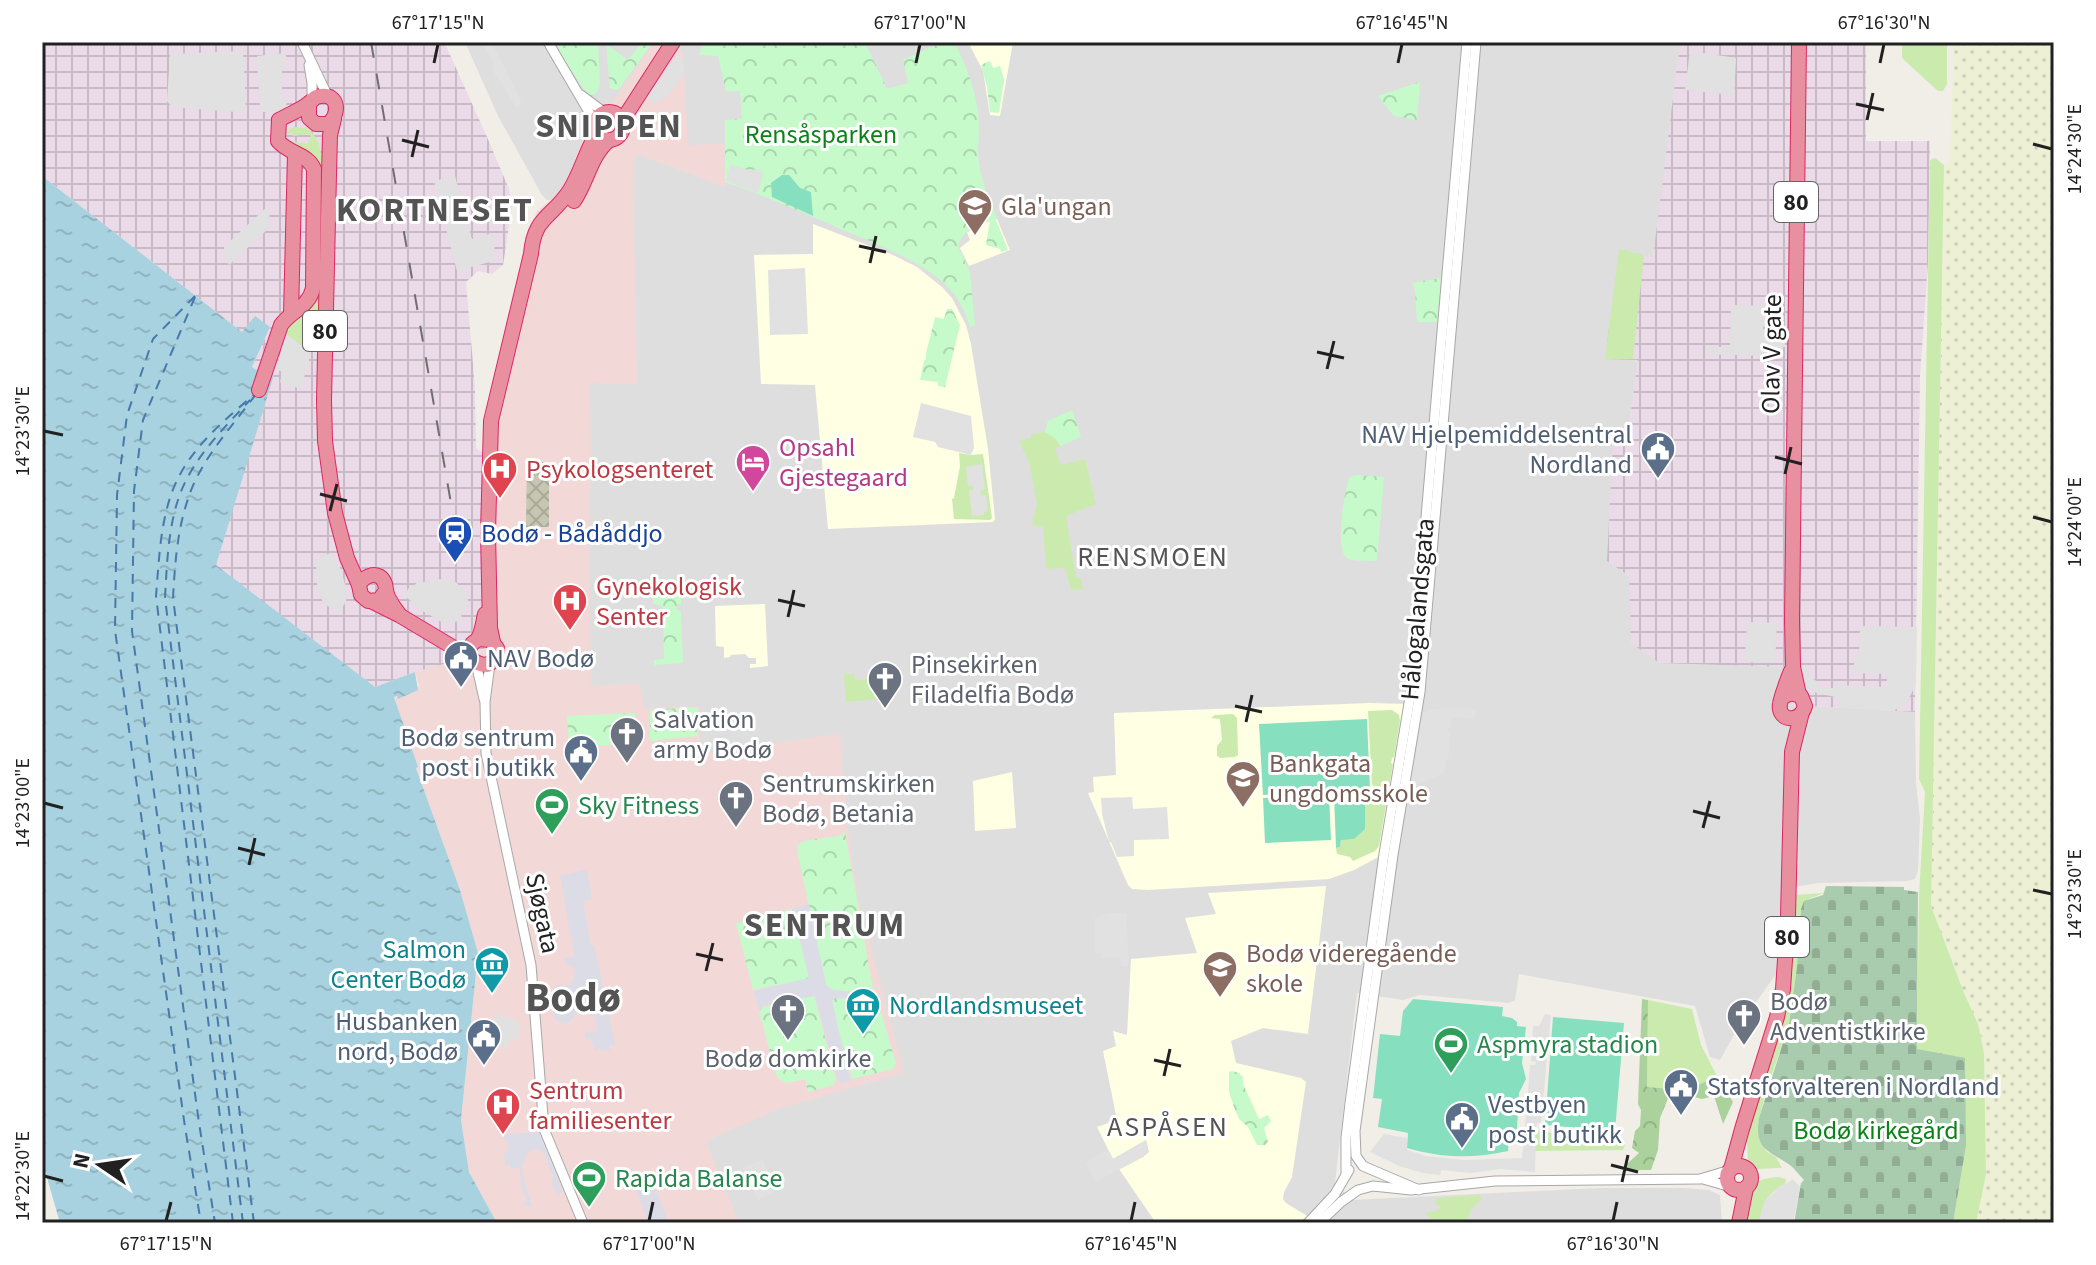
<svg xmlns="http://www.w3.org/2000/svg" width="2096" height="1265" font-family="'Source Sans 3',sans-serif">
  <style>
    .residential { fill: #dfdede }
    .commercial { fill: #f2d9d8 }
    .industrial { fill: url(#industrial-grid) }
    .education { fill: #ffffe3 }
    .construction { fill: url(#construction-cross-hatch) }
    .farmland { fill: url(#farmland-dots) }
    .grass { fill: #cbebae }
    .forest { fill: url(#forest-crowns) }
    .cemetery { fill: url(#cemetery-stones) }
    .park { fill: url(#park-crowns) }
    .pitch { fill: #86e0bf }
    .parking { fill: #e1e1e1 }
    .plaza { fill: #dcdce7 }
    .water { fill: url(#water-ripples) }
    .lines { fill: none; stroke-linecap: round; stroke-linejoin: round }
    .ferry { stroke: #4879ab; stroke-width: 2; stroke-dasharray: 10 8; stroke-linecap: butt }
    .minor-casing { stroke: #a8a8a8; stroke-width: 11 }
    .highway-casing { stroke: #dd2763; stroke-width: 16 }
    .minor { stroke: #fff; stroke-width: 9 }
    .highway { stroke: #e8909f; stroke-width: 14 }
    .rail { stroke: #6f6f6f; stroke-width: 2; stroke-dasharray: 16 16; stroke-linecap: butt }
    .ticks { fill: none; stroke: #212121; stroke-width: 3 }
    .labels { text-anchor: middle; stroke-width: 6; stroke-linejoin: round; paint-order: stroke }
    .shield { fill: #fff; stroke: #646464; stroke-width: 2 }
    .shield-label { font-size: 24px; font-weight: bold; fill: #212121 }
    .park-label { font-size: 26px; fill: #0b8317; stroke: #fff }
    .education-label { font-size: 26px; fill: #785e54; stroke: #fff; text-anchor: start }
    .street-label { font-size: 26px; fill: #212121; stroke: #fff }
    .service-label { font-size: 26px; fill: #4e5e75; stroke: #fff; text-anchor: end }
    .hotel-label { font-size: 26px; fill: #b23c85; stroke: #fff; text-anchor: start }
    .health-label { font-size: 26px; fill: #be3a42; stroke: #fff; text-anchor: start }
    .transit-label { font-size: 26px; fill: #164399; stroke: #fff; text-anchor: start }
    .worship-label { font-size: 26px; fill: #5b616d; stroke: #fff; text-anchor: start }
    .leisure-label { font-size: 26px; fill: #27864d; stroke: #fff; text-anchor: start }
    .culture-label { font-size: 26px; fill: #0d838f; stroke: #fff; text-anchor: end }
    .neighbourhood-label { font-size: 28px; letter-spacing: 2px; fill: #545454; stroke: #fff }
    .district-label { font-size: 34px; font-weight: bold; letter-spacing: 2px; fill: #545454; stroke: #fff }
    .town-label { font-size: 42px; font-weight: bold; fill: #545454; stroke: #fff }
    .neatline { fill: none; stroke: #212121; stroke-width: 3 }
    .ticks-label { font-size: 20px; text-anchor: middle; fill: #212121 }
  </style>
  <defs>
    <pattern id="industrial-grid" width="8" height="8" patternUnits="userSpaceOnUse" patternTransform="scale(2)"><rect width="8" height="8" fill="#ebdae7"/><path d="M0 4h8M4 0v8" fill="none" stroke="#c9bbc6"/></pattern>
    <pattern id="construction-cross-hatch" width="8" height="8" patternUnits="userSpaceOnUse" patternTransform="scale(2)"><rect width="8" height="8" fill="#c6c6b3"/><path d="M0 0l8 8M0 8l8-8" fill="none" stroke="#aaaa9a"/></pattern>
    <pattern id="farmland-dots" width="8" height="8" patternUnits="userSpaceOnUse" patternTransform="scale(2)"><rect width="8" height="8" fill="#edf0d4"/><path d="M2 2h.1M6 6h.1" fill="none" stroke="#cbceb6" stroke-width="1.8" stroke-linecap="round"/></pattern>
    <pattern id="forest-crowns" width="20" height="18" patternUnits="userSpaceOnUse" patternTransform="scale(2)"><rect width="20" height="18" fill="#abd19d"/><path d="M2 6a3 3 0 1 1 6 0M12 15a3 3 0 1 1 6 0" fill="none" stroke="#93b387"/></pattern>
    <pattern id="cemetery-stones" width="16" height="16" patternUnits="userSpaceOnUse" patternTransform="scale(2)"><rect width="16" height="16" fill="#a9cbae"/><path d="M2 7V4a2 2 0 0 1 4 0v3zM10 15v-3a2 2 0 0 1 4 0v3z" fill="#91ae95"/></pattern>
    <pattern id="park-crowns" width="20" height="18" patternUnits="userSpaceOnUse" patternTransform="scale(2)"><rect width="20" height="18" fill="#c6facb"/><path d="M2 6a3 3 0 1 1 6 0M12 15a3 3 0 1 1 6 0" fill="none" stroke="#aad6ae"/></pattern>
    <pattern id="water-ripples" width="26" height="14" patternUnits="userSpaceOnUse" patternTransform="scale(2)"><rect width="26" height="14" fill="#a8d2df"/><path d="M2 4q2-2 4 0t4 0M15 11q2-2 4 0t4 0" fill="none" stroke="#90b4bf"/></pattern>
  </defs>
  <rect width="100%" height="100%" fill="#f1eee8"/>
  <path class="residential" d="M465 42H1681L1662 196 1627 439H1614L1793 667 1791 705 1915 712 1916 783 1920 819 1918 870 1915 879 1907 881 1818 883 1788 888 1786 960 1739 1026 1720 1060 1710 1057 1695 1006 1519 974 1515 1000 1509 1003 1420 995 1403 1000 1357 993 1335 1183 1352 1200 1600 1188H1685L1709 1190 1720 1195 1722 1223H497L469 1049 478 954 418 690 585 205 547 200 542 195 498 116Z"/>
  <path class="commercial" d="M654 42H663L683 53 688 145 724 144 725 187 637 154 633 164 637 384 590 383 591 457 589 534 591 686 639 684 642 694 643 708 700 706V754L835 734 840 735 848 831 857 895 904 1073 778 1109 706 1141 739 1223H497L469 1172 461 1120 478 954 460 891 421 782 394 696 399 697 419 686 415 672 484 653 489 457 523 249 537 211 565 188 588 123 606 111Z"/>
  <g class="industrial">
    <path d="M42 42H443L447 48 487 137 509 189 512 206 503 265 492 274 478 271 466 282 475 387 476 448 489 457V586L484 653 415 672 375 687 217 567 216 561 274 375 256 371 252 367 270 327 242 332 42 176Z"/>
    <path d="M1680 42H1866V141H1930L1928 262 1920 376 1915 712 1790 705 1792 667 1659 663 1631 643 1629 576 1607 561 1613 439H1627L1638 360 1605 359 1619 249 1653 257Z"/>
  </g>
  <g class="education">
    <path d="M968 42H1013L1000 116 990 115 983 71Z"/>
    <path d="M997 219 1010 250 969 266 960 248 970 240 967 232 976 229 980 224Z"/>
    <path d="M813 224 893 255 917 267 942 287 952 298 966 325 971 344 988 449 995 519 993 522 828 529 815 385 761 384 754 255 813 254Z"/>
    <path d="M765 604 768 666 750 668V664H756V658H749L745 654 731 655 730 657 724 658V647L716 646 715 606Z"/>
    <path d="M1369 703 1409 704 1384 854 1354 870 1329 879 1148 890 1132 889 1128 885 1088 793 1094 792 1093 777 1116 775 1114 713Z"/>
    <path d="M1012 772 1016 828 975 831 973 781Z"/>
    <path d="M1326 886 1308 1034 1263 1028 1231 1041 1236 1063 1301 1078 1306 1082 1292 1177 1284 1192 1283 1199 1286 1203 1307 1216 1299 1223H1156L1119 1169 1143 1157 1149 1152 1146 1140 1113 1159 1097 1127 1117 1120 1103 1051 1116 1046 1113 1031 1127 1035 1131 959 1197 953 1185 918 1216 914 1208 893Z"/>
  </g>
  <path class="construction" d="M527 462H549V527H526Z"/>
  <path class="farmland" d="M1954 42H2054V1223H1976L1986 1174 1984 1053 1978 1024 1964 993 1931 906 1944 165 1950 160Z"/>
  <g class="grass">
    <path d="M1902 42H1947V84L1943 91H1938L1904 60 1902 57Z"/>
    <path d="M294 127 307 128C319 137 322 150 321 164L323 167 321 311 313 324 311 352 286 334 287 326 306 311 319 168 286 140 307 144 311 136 308 134 293 136V133L285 135V132Z"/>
    <path d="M1935 158 1944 165 1931 906 1964 993 1978 1024 1984 1053 1986 1174 1976 1223H1953L1966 1146 1917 1049 1919 895 1925 792 1919 779 1930 160Z"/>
    <path d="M1619 249 1644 255 1633 359H1605Z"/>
    <path d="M1045 432 1055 438 1060 446 1055 449 1061 465 1085 459 1096 504 1066 516 1076 578H1081L1083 589 1071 590 1065 568 1046 569 1043 527 1032 525 1037 503 1029 462 1019 441 1031 438V434Z"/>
    <path d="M959 453 971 455 983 454 992 518 990 520 954 519 952 499 954 498 960 466Z"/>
    <path d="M844 674H854L855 680 883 678 888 681 896 679 897 691 890 692V698L846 702Z"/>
    <path d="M1392 710 1399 715 1400 721 1394 757 1392 758 1391 763 1393 764 1379 846 1375 851 1353 861 1350 857 1337 854 1336 848 1340 847 1341 840 1343 839 1364 802 1368 798H1377V787L1372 785 1368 711Z"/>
    <path d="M1233 714 1237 718 1238 755 1235 757 1220 758 1217 756V746L1222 740 1220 719 1211 718 1215 715Z"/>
    <path d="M1824 893 1809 899 1801 909 1797 967 1789 1024 1765 1095 1758 1123V1129L1766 1151 1776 1157 1782 1168 1756 1169 1748 1164 1747 1142 1749 1129 1780 1019 1794 895Z"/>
    <path d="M1648 1000 1692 1009 1701 1045 1717 1076 1692 1088 1672 1089 1647 1087Z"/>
    <path d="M1536 1131 1613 1139 1624 1143 1625 1145 1623 1150 1534 1151Z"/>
    <path d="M1779 1177 1786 1179V1182L1784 1185C1768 1191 1762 1208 1759 1223H1742C1748 1196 1745 1178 1779 1177Z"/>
    <path d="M1479 1195 1482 1198 1471 1210 1466 1223H1436L1425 1214 1440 1209 1441 1207 1435 1203 1437 1198Z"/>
  </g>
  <path class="forest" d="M1642 999 1648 1000 1647 1087 1672 1089 1692 1088 1717 1076 1733 1102 1723 1124 1714 1096 1702 1099 1671 1091 1660 1118 1658 1150 1651 1170H1628L1627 1164 1639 1153 1632 1148 1635 1131 1640 1126 1641 1110 1638 1104Z"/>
  <path class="cemetery" d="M1826 886 1904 887V890L1918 892 1917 1049 1965 1058 1966 1146 1953 1223H1794L1801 1183 1804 1180C1799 1175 1795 1169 1790 1165 1768 1150 1754 1149 1759 1118L1789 1024 1797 967 1801 909 1804 901 1823 895Z"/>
  <g class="park">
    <path d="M552 42H598L600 84 598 91 590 98Z"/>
    <path d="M642 42H653L619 89 616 90 610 88 606 44 628 60Z"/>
    <path d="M703 42H865L887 89 908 83 903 60C919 53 936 43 954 42 968 68 978 96 979 126 979 139 977 152 979 164 982 183 990 201 997 218L994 220H996L1008 250 1001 252 1000 249 986 245 990 220C974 226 964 229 958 246L970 272 975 325 970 327C965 311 958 296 945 284 916 258 876 244 841 229 803 212 765 196 725 182V120L742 119 740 91H726L718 56 699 55Z"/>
    <path d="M990 61 993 68 1000 66 1004 79 999 113 990 112 987 87 981 65Z"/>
    <path d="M1420 82 1417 120 1394 116 1378 96Z"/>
    <path d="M1441 278 1437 322H1417L1415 290 1412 283Z"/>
    <path d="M947 309H952L960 325 945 387 938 386V382L920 380 924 361 926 359V353L935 317 944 319Z"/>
    <path d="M1072 410 1081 437 1060 446 1055 438 1045 432 1048 421Z"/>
    <path d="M1357 475 1384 477 1377 561C1369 560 1351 563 1345 556 1336 546 1344 489 1350 477Z"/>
    <path d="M653 596H681V605L678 604 676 609 681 611 683 663 654 665V660L664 659 663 607 653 603Z"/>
    <path d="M698 707V736L650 741V710Z"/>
    <path d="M635 713 634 741 632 743 569 748 567 716Z"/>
    <path d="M845 832 873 989 869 993 833 990 826 985 797 851 798 845 803 841 839 836Z"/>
    <path d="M792 909 803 937 809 977 807 979 753 990 736 923Z"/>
    <path d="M814 995 836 1080 833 1085 808 1092 805 1079 786 1083 777 1077 759 1012 763 1007Z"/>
    <path d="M835 998 875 999 878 1002 896 1063 893 1069 852 1079 831 1003Z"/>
    <path d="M1232 1071 1239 1073 1243 1077V1084L1259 1119 1268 1115 1271 1121 1264 1128 1268 1142 1265 1145H1257L1248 1127 1239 1119 1234 1107 1229 1092V1072Z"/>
  </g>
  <g class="pitch">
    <path d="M782 175H789L800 188 811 192 813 216 772 197 771 183Z"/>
    <path d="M1367 719 1370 788 1263 795 1259 724Z"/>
    <path d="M1375 792V798H1368L1365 802V829L1354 839 1341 840 1340 847 1336 848 1334 796 1336 793Z"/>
    <path d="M1329 795 1331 840 1265 843 1263 798Z"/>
    <path d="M1413 999 1503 1007 1502 1016 1512 1018 1517 1022V1026L1526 1027 1522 1063 1526 1079 1519 1093 1517 1129 1509 1135 1508 1151C1473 1159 1442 1158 1407 1148L1408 1133 1378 1127 1382 1099 1373 1098 1380 1034 1400 1036 1403 1011Z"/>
    <path d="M1553 1017 1624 1023 1615 1131 1545 1125Z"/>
  </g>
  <g class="parking">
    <path d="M481 42H492L522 102 517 108 493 71V61Z"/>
    <path d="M243 51 246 109H237V112L172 107 167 101 170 54Z"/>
    <path d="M1690 51 1736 58 1734 95 1685 90Z"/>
    <path d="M286 53V67L282 68V98H287L285 111 262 112 260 109 257 56Z"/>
    <path d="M678 54 683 60V74L665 100 661 98 657 102 653 103 646 98Z"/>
    <path d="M730 165 749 170 760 169 763 174 758 193 726 181Z"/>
    <path d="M455 176 472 239 489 234 491 239 495 238 493 261 457 271 434 181Z"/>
    <path d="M270 204 269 228 229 265 225 258 224 247Z"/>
    <path d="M805 268 808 334 770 335 768 270Z"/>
    <path d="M1731 305 1764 306 1763 330 1785 331V347L1781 348V353L1766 356 1705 354V347H1730Z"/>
    <path d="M286 334 311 352 301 389 280 382 282 372 276 369Z"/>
    <path d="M921 403 971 416 974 448 971 455 938 447 935 442 913 437Z"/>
    <path d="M982 464 985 489 980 491 981 495H986L988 511 984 512V515L972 516 969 491 974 489 973 486H968L966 467Z"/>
    <path d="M330 553 340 568 347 591 346 601 340 612 334 610 323 603 317 584 316 560Z"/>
    <path d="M442 579 456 582 466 593 469 604 461 615 462 621 443 623 421 610 405 596 408 589 417 583Z"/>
    <path d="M1747 622 1777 623 1775 663 1745 662Z"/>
    <path d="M1860 626 1917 627 1916 684 1908 700 1904 705 1893 711 1840 708V698L1817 693 1805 687 1802 667H1808L1810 677 1818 682V688H1834L1835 685 1858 686V689H1862V686L1887 687V674L1850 673 1859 653Z"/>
    <path d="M1433 709 1476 710 1475 719 1451 718V727H1448V732L1450 733 1449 754 1443 774 1409 788 1421 714Z"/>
    <path d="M1132 797 1133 809 1167 807 1169 839 1134 840V856L1117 857 1111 842H1109L1102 814 1101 798Z"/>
    <path d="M1108 913H1126L1129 966H1121L1120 958H1102V953H1095L1094 919Z"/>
    <path d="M1545 1014 1551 1015 1541 1123H1537L1536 1131 1535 1172 1500 1169 1470 1173 1441 1170 1440 1175 1423 1173 1399 1166 1370 1152 1384 1134 1407 1138V1150L1426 1156 1464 1160 1522 1158 1527 1104H1531L1533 1098V1093H1528L1530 1065H1535L1536 1062 1531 1061 1533 1026H1539Z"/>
    <path d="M501 1015 514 1020 516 1018 520 1029 518 1037 516 1041 512 1038 509 1041 508 1048 486 1045 491 1019Z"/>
    <path d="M1146 1140 1148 1152 1143 1157 1096 1182 1085 1162 1108 1150 1113 1159Z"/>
    <path d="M763 1160 774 1192 758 1200 753 1189H751L743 1168Z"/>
    <path d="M1793 1179 1800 1187 1793 1223H1759L1763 1205 1768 1196 1770 1197 1778 1187 1784 1185Z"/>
  </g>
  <g class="plaza">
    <path d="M587 870 592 899 583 901 591 946H595V949L615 1044 609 1046 610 1050 601 1052 600 1048 594 1050 591 1038 586 1039 585 1032 597 1031 595 1017 583 1007 567 1024 559 1022 554 1018 551 991 558 985H571L576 970 566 963 564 959 574 956 560 875Z"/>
    <path d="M809 904 826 985 833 990 869 993 873 990 875 999 835 998 832 1000 850 1081 839 1084 815 996 763 1006 760 1012 754 993V991L809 978 792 909Z"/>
    <path d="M540 1132 563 1191 558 1196 551 1182 553 1177 544 1153 538 1149 531 1150 526 1156 522 1167 525 1184 532 1206 530 1207 522 1204 527 1201 522 1189 520 1168 510 1169V1165H505L504 1152H507L508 1140 504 1139V1134Z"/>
    <path d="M649 1171 667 1219 668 1223H648L632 1179Z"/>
  </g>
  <path class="water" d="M42 176 242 332 255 316 270 327 252 367 256 370 261 368 274 375 216 565 375 687 415 672 418 690 398 699 397 696 394 697 418 767 416 768 421 782 460 890 478 953 461 1120 469 1172 497 1223H60L42 1160V1062H44L46 1053 42 1052Z"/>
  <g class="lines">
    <g class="ferry">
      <path d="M195 296 153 339 127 415 117 495 115 630 185 1127 201 1223"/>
      <path d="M195 297 143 420 134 491 132 631 199 1123 215 1223"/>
      <path d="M233 1223 156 596C159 561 160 525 172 492 187 451 223 421 255 394"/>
      <path d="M243 1223 165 598C167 563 168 527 180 494 194 457 224 428 250 400"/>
      <path d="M254 1223 173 598C175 564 177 531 188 499 200 460 232 427 256 394"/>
    </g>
    <defs>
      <g id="minor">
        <path d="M302 42 328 97"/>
        <path d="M548 42 596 124"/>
        <path d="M309 65 312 83V100"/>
        <path d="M581 95 605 113"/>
        <path d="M476 663 484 699"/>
        <path d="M490 664 485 702 486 753 531 965 544 1129 583 1223"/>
        <path d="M1346 1174V1138L1350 1103 1384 854 1411 691 1467 42"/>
        <path d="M1703 1179 1731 1187"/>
        <path d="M1419 1190 1363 1166 1356 1156 1355 1131 1393 855 1420 692 1476 42"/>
        <path d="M1308 1223 1335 1194 1349 1170"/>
        <path d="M1319 1223 1341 1202 1358 1190 1373 1186 1411 1190 1495 1181 1700 1179 1730 1170"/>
      </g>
      <g id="highway">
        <circle cx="609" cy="126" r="14"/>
        <path d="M334 119 330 135 329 174 324 400 325 441 335 513 347 558 359 585"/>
        <path d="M279 120C289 114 301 110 309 103 315 99 313 97 321 96 339 94 340 114 328 124H316L309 118V104"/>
        <path d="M622 121 673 42"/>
        <path d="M574 201C587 182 591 155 609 140"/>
        <path d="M291 314 295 153"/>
        <path d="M259 390 281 325C292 310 309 307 313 288L314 169C308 154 289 154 278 141L279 120"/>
        <path d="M385 592 379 600 368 601 361 595 359 585C364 575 380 569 385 584 386 588 386 593 388 597 391 603 395 609 399 614"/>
        <path d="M373 602 399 615 471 658"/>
        <path d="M479 639 490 640 497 648 495 660 487 665C476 665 463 656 472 644 474 642 476 641 477 640 482 634 483 622 485 614"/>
        <path d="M493 642 490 628 488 533 491 421 531 254C534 216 552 218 570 190 581 172 586 151 597 133"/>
        <path d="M1799 695 1793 667 1792 620 1799 42"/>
        <path d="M1783 697 1791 693 1801 696 1805 706C1800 724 1777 721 1780 704 1781 697 1788 678 1791 671"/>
        <circle cx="1739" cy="1178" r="12"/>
        <path d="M1731 1169 1742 1129 1777 1017 1783 989 1788 916 1792 752 1801 716"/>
        <path d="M1739 1223 1746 1188"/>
      </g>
    </defs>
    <use href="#minor" class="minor-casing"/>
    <use href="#highway" class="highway-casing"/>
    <use href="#minor" class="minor"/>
    <use href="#highway" class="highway"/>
    <path class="rail" d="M371 42 457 538"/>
  </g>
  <path class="ticks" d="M434 63 438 44M916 63 920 44M1398 63 1402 44M1880 63 1884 44M1856 104 1884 110M1867 120 1873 93M402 140 429 147M2033 144 2052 149M412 157 418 130M859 246 886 252M870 263 876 236M1317 352 1344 358M1327 369 1334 341M44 431 63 435M1775 457 1802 464M1785 474 1791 447M320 494 347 501M330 511 337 484M2033 517 2052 522M778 600 805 606M788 617 794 590M1235 706 1262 712M1246 722 1252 695M44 803 63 808M1693 811 1720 818M1703 828 1710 801M238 848 265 855M249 865 255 838M2033 890 2052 894M696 954 723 960M706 971 713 943M1154 1060 1181 1066M1164 1076 1170 1049M1611 1165 1638 1172M44 1176 63 1181M1622 1182 1628 1155M166 1221 171 1202M649 1221 653 1202M1131 1221 1135 1202M1613 1221 1617 1202"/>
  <defs>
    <symbol id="school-pin" viewBox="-11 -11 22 30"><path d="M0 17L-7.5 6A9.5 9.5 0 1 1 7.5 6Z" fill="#8d6e63" stroke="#fff"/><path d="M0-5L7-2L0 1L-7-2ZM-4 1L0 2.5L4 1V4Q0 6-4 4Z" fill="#fff"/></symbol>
    <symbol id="civic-pin" viewBox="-11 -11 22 30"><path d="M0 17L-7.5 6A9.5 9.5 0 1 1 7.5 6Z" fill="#5c6f8a" stroke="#fff"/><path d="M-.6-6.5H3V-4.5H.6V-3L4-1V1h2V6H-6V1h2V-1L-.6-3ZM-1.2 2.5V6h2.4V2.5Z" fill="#fff"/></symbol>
    <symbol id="hotel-pin" viewBox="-11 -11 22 30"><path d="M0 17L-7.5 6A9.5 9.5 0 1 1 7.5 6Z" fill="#d1479c" stroke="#fff"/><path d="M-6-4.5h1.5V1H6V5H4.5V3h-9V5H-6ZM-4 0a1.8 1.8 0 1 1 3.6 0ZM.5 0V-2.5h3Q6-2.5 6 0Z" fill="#fff"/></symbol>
    <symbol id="hospital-pin" viewBox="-11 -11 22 30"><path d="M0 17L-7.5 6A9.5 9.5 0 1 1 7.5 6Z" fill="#e0444e" stroke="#fff"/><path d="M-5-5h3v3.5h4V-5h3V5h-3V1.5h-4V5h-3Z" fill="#fff"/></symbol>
    <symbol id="station-pin" viewBox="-11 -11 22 30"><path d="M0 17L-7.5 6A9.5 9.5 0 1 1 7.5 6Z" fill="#1a4fb4" stroke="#fff"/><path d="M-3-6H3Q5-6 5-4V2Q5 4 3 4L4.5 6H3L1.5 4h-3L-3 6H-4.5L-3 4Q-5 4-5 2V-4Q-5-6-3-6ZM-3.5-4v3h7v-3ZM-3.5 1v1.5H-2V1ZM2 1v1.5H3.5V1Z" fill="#fff"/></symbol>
    <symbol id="church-pin" viewBox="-11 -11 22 30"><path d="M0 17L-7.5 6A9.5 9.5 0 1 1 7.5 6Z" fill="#6b7280" stroke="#fff"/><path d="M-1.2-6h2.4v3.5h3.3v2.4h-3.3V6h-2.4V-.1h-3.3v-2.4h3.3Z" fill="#fff"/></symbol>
    <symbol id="stadium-pin" viewBox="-11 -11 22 30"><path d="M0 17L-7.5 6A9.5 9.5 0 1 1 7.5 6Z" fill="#2e9e5b" stroke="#fff"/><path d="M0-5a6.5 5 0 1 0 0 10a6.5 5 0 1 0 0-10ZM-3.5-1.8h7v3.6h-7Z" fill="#fff"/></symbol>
    <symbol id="museum-pin" viewBox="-11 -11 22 30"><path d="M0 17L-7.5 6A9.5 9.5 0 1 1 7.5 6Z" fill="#0f9aa8" stroke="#fff"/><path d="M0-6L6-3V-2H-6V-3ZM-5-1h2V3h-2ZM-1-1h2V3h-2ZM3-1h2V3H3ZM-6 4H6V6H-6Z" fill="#fff"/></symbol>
  </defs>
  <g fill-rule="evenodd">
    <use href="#school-pin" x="955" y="186" width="40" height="54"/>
    <use href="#civic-pin" x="1638" y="429" width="40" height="54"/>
    <use href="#hotel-pin" x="733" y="442" width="40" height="54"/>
    <use href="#hospital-pin" x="480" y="449" width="40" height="54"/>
    <use href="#station-pin" x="435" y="513" width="40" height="54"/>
    <use href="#hospital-pin" x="550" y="581" width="40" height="54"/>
    <use href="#civic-pin" x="441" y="638" width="40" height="54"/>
    <use href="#church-pin" x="865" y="659" width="40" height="54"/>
    <use href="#church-pin" x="607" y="714" width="40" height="54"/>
    <use href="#civic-pin" x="561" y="732" width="40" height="54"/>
    <use href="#school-pin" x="1223" y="758" width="40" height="54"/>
    <use href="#church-pin" x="716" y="778" width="40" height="54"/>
    <use href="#stadium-pin" x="532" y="785" width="40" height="54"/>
    <use href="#museum-pin" x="472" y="944" width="40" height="54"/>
    <use href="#school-pin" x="1200" y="948" width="40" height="54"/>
    <use href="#museum-pin" x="843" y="985" width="40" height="54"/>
    <use href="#church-pin" x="768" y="991" width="40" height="54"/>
    <use href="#church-pin" x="1724" y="996" width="40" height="54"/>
    <use href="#civic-pin" x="464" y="1016" width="40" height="54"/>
    <use href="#stadium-pin" x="1431" y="1024" width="40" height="54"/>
    <use href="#civic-pin" x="1661" y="1066" width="40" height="54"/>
    <use href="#hospital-pin" x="483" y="1085" width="40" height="54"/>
    <use href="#civic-pin" x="1442" y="1099" width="40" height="54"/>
    <use href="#stadium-pin" x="569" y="1158" width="40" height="54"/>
  </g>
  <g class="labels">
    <g class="shield">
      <rect x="1774" y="182" width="44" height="40" rx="6"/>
      <rect x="303" y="311" width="44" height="40" rx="6"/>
      <rect x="1765" y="917" width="44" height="40" rx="6"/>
    </g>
    <g class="shield-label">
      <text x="1796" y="210">80</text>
      <text x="325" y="339">80</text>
      <text x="1787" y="945">80</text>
    </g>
    <g class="park-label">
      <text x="821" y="143">Rensåsparken</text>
      <text x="1876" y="1139">Bodø kirkegård</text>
    </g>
    <g class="education-label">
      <text x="1001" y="215">Gla'ungan</text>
      <text x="1269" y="772">Bankgata<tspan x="1269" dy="30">ungdomsskole</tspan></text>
      <text x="1246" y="962">Bodø videregående<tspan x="1246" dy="30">skole</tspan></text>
    </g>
    <g class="street-label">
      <text transform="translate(1771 354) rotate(-89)" y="9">Olav V gate</text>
      <text transform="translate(1417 609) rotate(-85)" y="9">Hålogalandsgata</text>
      <text transform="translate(543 913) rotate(78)" y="9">Sjøgata</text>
    </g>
    <g class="service-label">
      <text x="1632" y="443">NAV Hjelpemiddelsentral<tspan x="1632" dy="30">Nordland</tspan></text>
      <text x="487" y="667" text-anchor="start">NAV Bodø</text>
      <text x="555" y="746">Bodø sentrum<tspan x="555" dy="30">post i butikk</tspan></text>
      <text x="458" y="1030">Husbanken<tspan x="458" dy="30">nord, Bodø</tspan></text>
      <text x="1707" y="1095" text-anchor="start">Statsforvalteren i Nordland</text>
      <text x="1488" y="1113" text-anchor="start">Vestbyen<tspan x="1488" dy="30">post i butikk</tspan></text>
    </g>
    <g class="hotel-label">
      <text x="779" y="456">Opsahl<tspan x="779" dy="30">Gjestegaard</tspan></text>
    </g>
    <g class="health-label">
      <text x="526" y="478">Psykologsenteret</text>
      <text x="596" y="595">Gynekologisk<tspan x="596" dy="30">Senter</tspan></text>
      <text x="529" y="1099">Sentrum<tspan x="529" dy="30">familiesenter</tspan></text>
    </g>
    <g class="transit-label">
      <text x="481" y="542">Bodø - Bådåddjo</text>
    </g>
    <g class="worship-label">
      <text x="911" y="673">Pinsekirken<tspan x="911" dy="30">Filadelfia Bodø</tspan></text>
      <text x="653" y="728">Salvation<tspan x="653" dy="30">army Bodø</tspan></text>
      <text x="762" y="792">Sentrumskirken<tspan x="762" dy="30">Bodø, Betania</tspan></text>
      <text x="1770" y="1010">Bodø<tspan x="1770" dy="30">Adventistkirke</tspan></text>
      <text x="788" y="1067" text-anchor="middle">Bodø domkirke</text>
    </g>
    <g class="leisure-label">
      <text x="578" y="814">Sky Fitness</text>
      <text x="1477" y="1053">Aspmyra stadion</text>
      <text x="615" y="1187">Rapida Balanse</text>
    </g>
    <g class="culture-label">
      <text x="466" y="958">Salmon<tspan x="466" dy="30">Center Bodø</tspan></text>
      <text x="889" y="1014" text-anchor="start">Nordlandsmuseet</text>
    </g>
    <g class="neighbourhood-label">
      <text x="1153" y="566">RENSMOEN</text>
      <text x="1168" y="1136">ASPÅSEN</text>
    </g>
    <g class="district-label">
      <text x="609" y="137">SNIPPEN</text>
      <text x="435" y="221">KORTNESET</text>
      <text x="825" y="936">SENTRUM</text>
    </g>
    <g class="town-label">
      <text x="573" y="1011">Bodø</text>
    </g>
  </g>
  <rect width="2096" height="1265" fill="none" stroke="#ffffff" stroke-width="88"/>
  <g transform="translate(100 1165) rotate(283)" stroke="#ffffff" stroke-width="6" paint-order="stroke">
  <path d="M0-6L14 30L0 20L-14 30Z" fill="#212121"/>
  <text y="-12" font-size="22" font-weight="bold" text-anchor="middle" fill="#212121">N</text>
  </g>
  <rect x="44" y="44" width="2008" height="1177" class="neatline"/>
  <g class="ticks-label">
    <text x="438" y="29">67°17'15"N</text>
    <text x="920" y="29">67°17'00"N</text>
    <text x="1402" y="29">67°16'45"N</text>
    <text x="1884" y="29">67°16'30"N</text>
    <text transform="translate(2074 149) rotate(-90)" y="7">14°24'30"E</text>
    <text transform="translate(22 431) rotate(-90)" y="7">14°23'30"E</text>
    <text transform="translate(2074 522) rotate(-90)" y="7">14°24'00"E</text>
    <text transform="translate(22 803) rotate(-90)" y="7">14°23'00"E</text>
    <text transform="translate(2074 894) rotate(-90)" y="7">14°23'30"E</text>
    <text transform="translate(22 1176) rotate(-90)" y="7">14°22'30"E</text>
    <text x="166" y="1250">67°17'15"N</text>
    <text x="649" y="1250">67°17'00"N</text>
    <text x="1131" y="1250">67°16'45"N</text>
    <text x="1613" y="1250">67°16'30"N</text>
  </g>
</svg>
